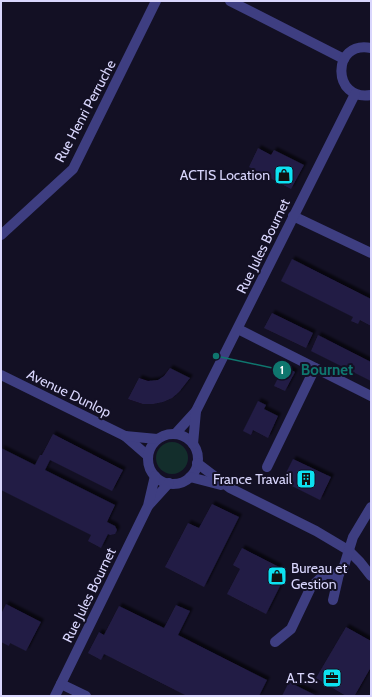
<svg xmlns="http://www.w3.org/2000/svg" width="372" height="697" font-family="Cabin,sans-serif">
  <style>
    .green { fill: #132e2c }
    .building { fill: #241d44; filter: url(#shadow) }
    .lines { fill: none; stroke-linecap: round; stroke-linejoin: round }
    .minor { stroke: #3e3e81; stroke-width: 10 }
    .labels { text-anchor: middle; stroke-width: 4; stroke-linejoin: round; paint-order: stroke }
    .street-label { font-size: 14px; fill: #d9d6fd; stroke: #131024 }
    .poi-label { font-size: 14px; fill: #d9d6fd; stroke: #131024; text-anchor: end }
    .leader { fill: none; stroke: #0f766e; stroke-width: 1.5 }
    .callout-dot { fill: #0f766e; stroke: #131024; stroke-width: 1.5 }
    .mark-label { font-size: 12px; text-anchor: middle; font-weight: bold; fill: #fff }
    .callout-label { font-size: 15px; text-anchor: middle; font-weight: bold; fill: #0f766e; stroke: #131024; stroke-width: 4; stroke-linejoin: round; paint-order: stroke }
  </style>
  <defs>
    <filter id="shadow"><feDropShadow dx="3" dy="-3" stdDeviation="1" flood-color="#0009"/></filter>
  </defs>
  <rect width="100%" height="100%" fill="#131024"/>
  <circle class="green" cx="172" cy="458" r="16"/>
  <g class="building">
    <path d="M258 148 271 155 274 150 304 165 291 189 249 167Z"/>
    <path d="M292 259 371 299V326L360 320 358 324 351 321 353 317 281 281Z"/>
    <path d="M272 313 313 333 306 348 264 328Z"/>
    <path d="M318 335 371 362V381L311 351Z"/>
    <path d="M284 366 295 372 285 391 274 386Z"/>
    <path d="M170 368 190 378 179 392 172 398 163 402 153 404H143L128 399 139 378 148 381 158 380 164 376Z"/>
    <path d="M258 401 266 405 264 409 278 416 268 438 253 430 251 435 243 431Z"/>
    <path d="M53 434 123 470 112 491 50 460 45 470 115 505 107 522 115 526 117 530 115 534 110 535 108 534 101 548 88 541 91 535 1 490V448L35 465 40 455H42Z"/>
    <path d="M293 459 331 477 320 500 282 481Z"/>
    <path d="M212 504 239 517 204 587 165 567 188 523 199 528Z"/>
    <path d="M242 548 279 567 277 572 285 576 266 614 227 594 240 569 233 565Z"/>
    <path d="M6 604 41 622 26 651 10 643 9 646 1 642V614Z"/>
    <path d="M176 605 190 611 178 635 267 680 259 696H187L104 654 101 660 88 653 99 632 104 635 119 606 164 628Z"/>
    <path d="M346 627 371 641V667L355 695 350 696H346L316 678Z"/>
    <path d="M289 682 317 696H282Z"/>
  </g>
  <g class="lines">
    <g class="minor">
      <path d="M230 1 344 59"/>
      <path d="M371 48C331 40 332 102 371 95"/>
      <path d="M293 216 371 253"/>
      <path d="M1 235 73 169 156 1"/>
      <path d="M238 329 371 396"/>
      <path d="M1 375 125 436 148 456"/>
      <path d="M175 434 196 411 355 94"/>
      <circle cx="173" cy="459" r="25"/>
      <path d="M125 436 157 439"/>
      <path d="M193 444 196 411"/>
      <path d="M197 463 230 488 316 531 348 550 360 562 371 576"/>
      <path d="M267 467 315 368"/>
      <path d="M190 477 221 485"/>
      <path d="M149 505 169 483"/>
      <path d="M333 600 339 574 344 566 353 537 371 507"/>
      <path d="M275 642 291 629 311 587 325 574H339"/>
      <path d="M61 684 86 696"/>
      <path d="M55 696 148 506 155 476"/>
    </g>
  </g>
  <defs>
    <symbol id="shop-square" viewBox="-11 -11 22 22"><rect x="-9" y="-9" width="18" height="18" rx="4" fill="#0de1f1" stroke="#131024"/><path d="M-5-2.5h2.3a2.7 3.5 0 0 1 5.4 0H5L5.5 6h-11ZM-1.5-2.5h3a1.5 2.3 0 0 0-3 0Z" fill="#111"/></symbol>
    <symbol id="building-square" viewBox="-11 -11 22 22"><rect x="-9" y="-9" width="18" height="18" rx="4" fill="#0de1f1" stroke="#131024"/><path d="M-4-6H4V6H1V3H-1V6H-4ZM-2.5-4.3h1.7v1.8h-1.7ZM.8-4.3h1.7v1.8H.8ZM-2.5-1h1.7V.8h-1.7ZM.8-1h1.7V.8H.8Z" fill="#111"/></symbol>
    <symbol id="office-square" viewBox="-11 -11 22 22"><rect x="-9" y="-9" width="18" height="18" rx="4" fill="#0de1f1" stroke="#131024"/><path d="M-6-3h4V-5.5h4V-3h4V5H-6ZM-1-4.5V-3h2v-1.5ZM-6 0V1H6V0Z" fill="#111"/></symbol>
  </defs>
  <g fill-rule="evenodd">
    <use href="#shop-square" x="273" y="164" width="22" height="22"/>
    <use href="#building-square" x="295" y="468" width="22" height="22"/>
    <use href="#shop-square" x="266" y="565" width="22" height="22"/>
    <use href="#office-square" x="321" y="667" width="22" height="22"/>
  </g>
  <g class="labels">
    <g class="street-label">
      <text transform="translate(85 111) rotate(-62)" y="5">Rue Henri Perruche</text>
      <text transform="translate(263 246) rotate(-64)" y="5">Rue Jules Bournet</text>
      <text transform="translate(69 393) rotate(26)" y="5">Avenue Dunlop</text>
      <text transform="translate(89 595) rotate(-64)" y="5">Rue Jules Bournet</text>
    </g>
    <g class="poi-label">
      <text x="270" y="180">ACTIS Location</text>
      <text x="292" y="484">France Travail</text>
      <text x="291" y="573" text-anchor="start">Bureau et<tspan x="291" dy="16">Gestion</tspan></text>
      <text x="318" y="683">A.T.S.</text>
    </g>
  </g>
  <path class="leader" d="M216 356L282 370"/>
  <g class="callout-dot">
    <circle cx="216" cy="356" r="4"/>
    <circle cx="282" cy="370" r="10"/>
  </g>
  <g class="mark-label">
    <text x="282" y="374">1</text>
  </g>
  <g class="callout-label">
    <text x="327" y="375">Bournet</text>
  </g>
  <rect width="372" height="697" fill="none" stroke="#d9d6fd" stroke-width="4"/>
</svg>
